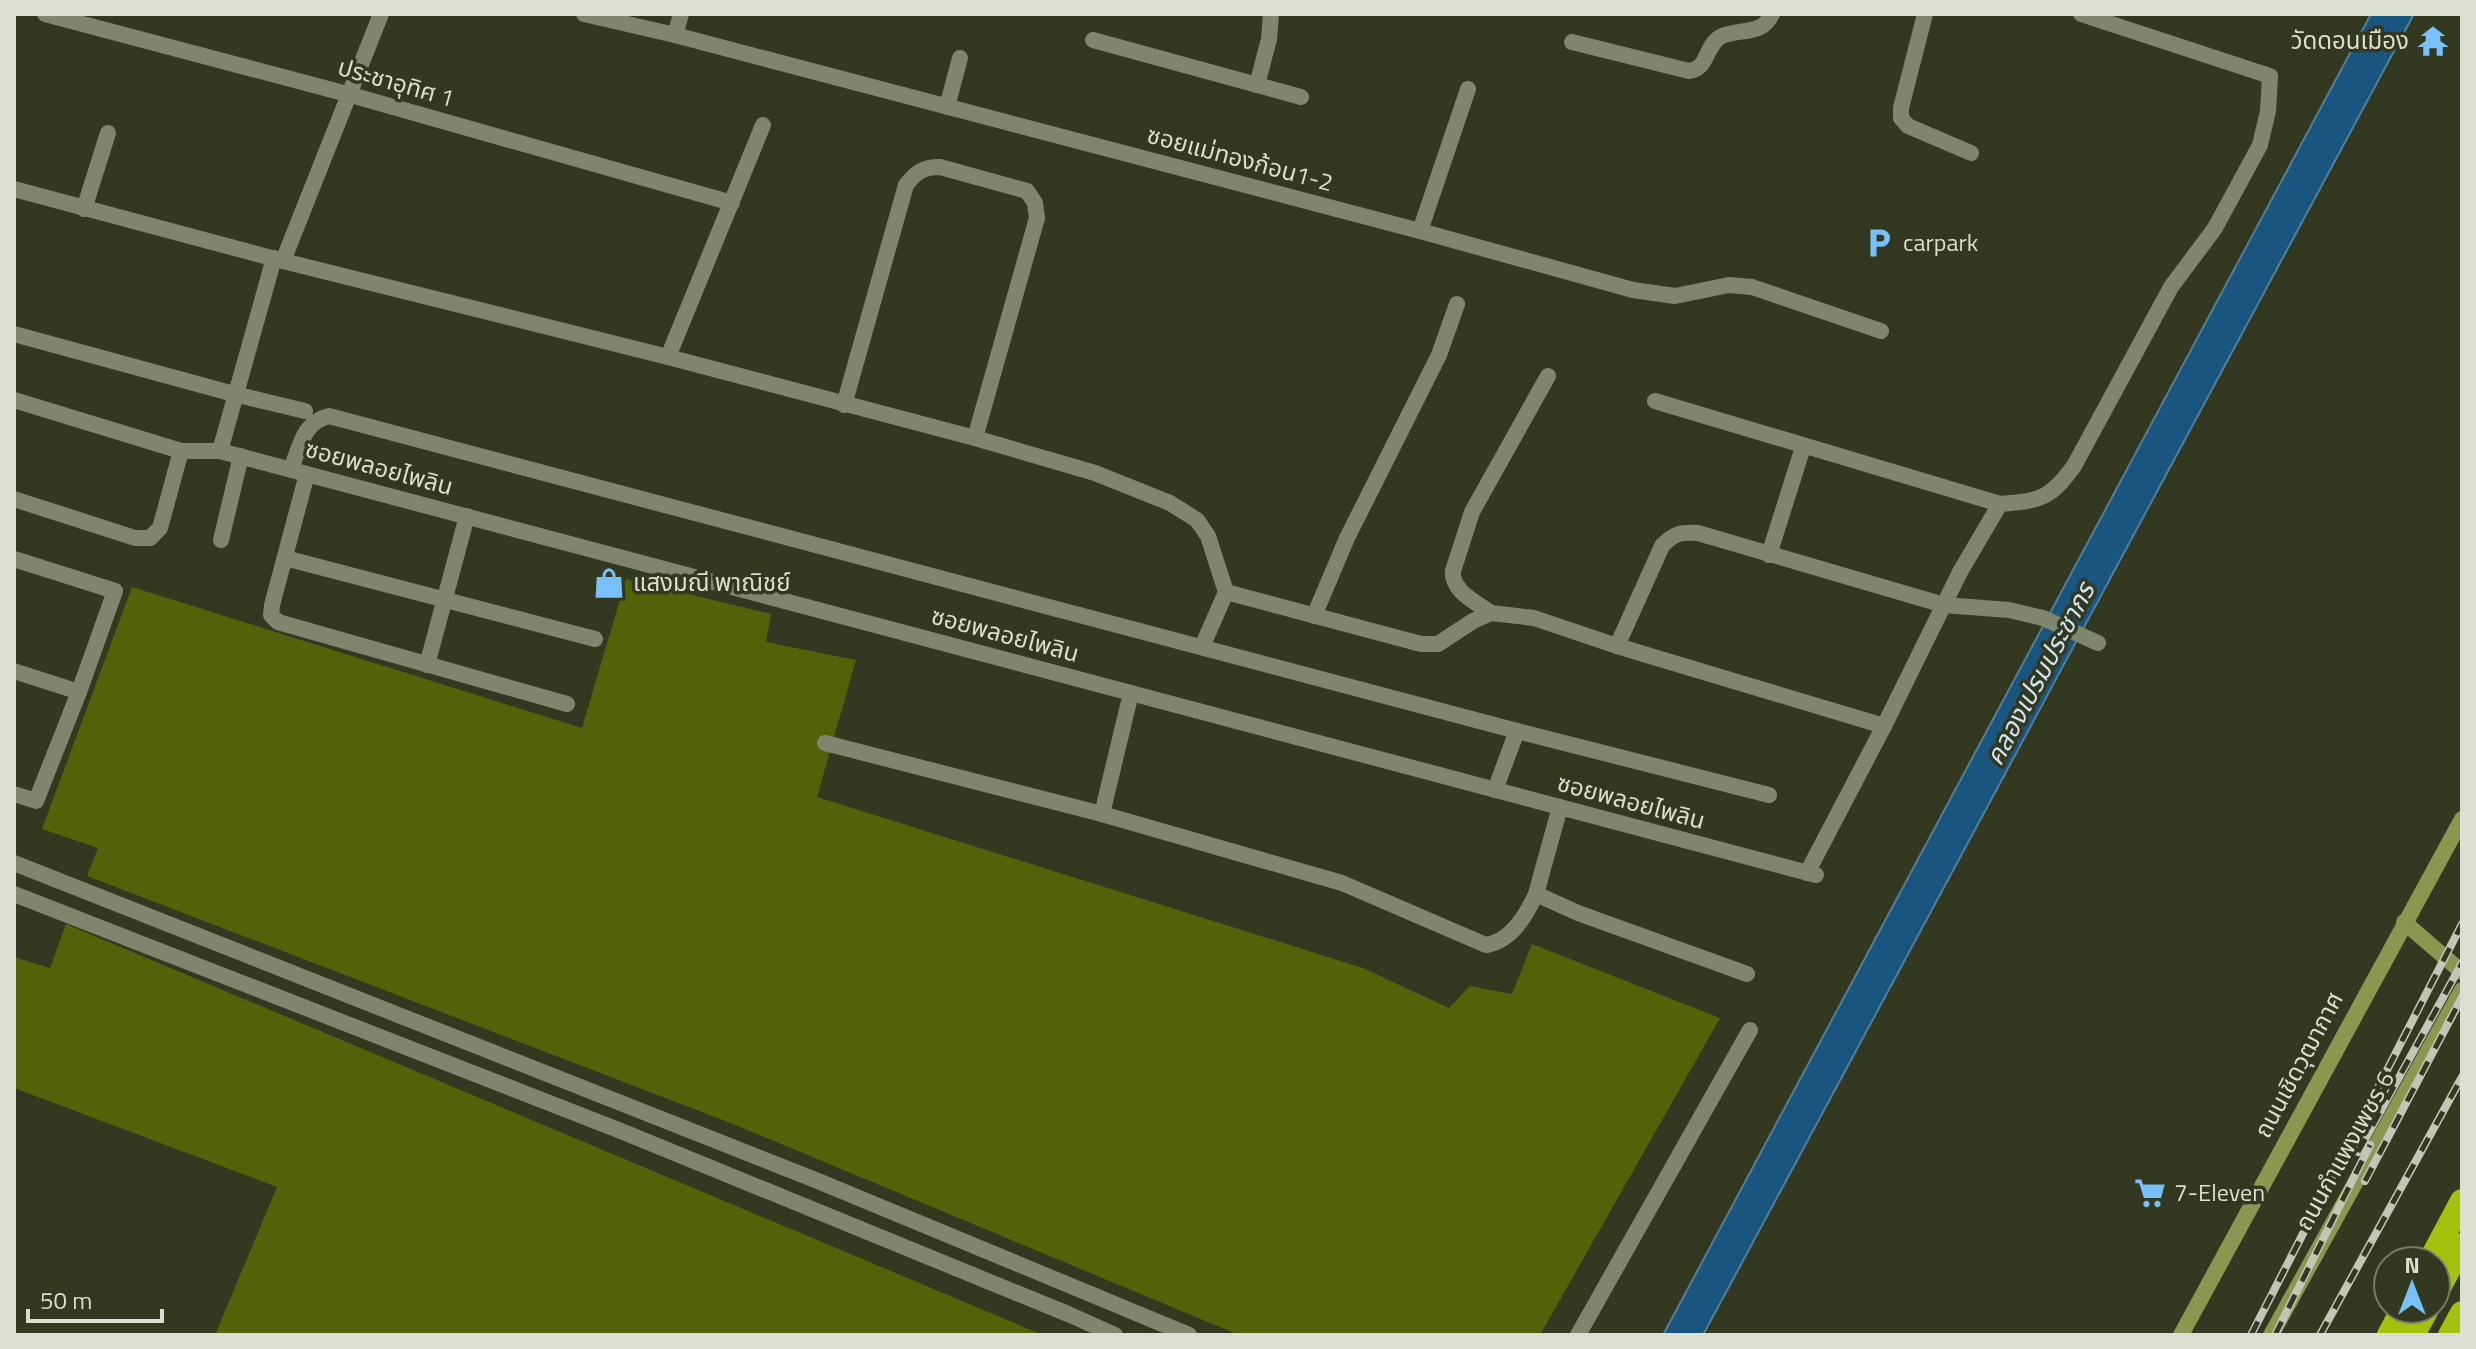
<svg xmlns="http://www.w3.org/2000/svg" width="2476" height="1349" font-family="'Titillium Web','Noto Sans Thai',sans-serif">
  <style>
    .green { fill: #536109 }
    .water { fill: #19557f; stroke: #537e98; stroke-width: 2 }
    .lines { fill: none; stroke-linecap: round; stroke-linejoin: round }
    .street { stroke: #80866d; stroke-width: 16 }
    .secondary { stroke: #8b9750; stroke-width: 16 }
    .highway { stroke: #a6c00e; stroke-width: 24 }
    .rail-casing { stroke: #c2c6b7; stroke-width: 8 }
    .rail { stroke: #333821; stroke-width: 5; stroke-dasharray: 15; stroke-linecap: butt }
    .labels { text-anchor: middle; stroke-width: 7; stroke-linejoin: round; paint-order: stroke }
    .poi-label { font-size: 24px; fill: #dbdfd1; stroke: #333821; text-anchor: start }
    .street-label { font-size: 24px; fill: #dbdfd1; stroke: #333821 }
    .water-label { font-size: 26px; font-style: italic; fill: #d1e3f3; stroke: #333821 }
  </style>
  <rect width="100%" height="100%" fill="#333821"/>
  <g class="green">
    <path d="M626 579 771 614 766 642 856 660 817 797 1363 968 1449 1008 1470 986 1512 994 1532 944 1720 1018 1540 1335H1239L733 1124 87 876 98 848 42 829 132 587 582 728Z"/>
    <path d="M66 924 1043 1335H215L277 1187 14 1088V957L50 968Z"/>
  </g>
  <path class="water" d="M2371 14H2414L1703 1335H1663Z"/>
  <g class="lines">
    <g class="street">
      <path d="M45 14 351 95 732 203"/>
      <path d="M584 14 675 35 1420 231 1633 290 1675 296 1729 285 1752 287 1881 331"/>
      <path d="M1925 14 1901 108V118L1908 126 1971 153"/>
      <path d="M675 35 681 14"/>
      <path d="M1093 40 1301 97"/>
      <path d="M1572 42 1689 71C1709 69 1705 44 1722 36 1741 28 1762 36 1772 14"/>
      <path d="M1257 85 1269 39 1271 14"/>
      <path d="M947 107 960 58"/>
      <path d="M14 189 283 261 668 357 975 438 1095 473 1170 503 1197 520 1208 536 1226 592 1421 644H1438L1473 621 1491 613 1534 618 1617 646 1884 726"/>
      <path d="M84 209 108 133"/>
      <path d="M1420 231 1468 89"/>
      <path d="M283 261 381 14"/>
      <path d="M14 334 234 394 305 411"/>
      <path d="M668 357 763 125"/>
      <path d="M14 400 181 451H220L1816 875"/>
      <path d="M1655 401 2000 504"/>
      <path d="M844 405 906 185C916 172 923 167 940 167L1027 191 1035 203 1037 218 975 438"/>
      <path d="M220 451 274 258"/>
      <path d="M291 469C300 447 303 422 329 416L1517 731 1769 795"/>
      <path d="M307 474 272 605 271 615 278 622 567 704"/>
      <path d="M14 499 135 538H150L160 528 181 451"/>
      <path d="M221 540 241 456"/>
      <path d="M1769 555 1803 447"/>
      <path d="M285 558 595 639"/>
      <path d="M14 559 115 591 79 692 36 801 14 794"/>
      <path d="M1491 613C1476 602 1451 591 1453 571L1472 512 1548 376"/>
      <path d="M1314 616 1347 538 1439 355 1457 304"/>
      <path d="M1617 646 1662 546C1674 533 1681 532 1698 533L1944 605 2009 610 2043 618 2098 643"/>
      <path d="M1202 647 1226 592"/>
      <path d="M427 665 467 516"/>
      <path d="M14 671 79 692"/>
      <path d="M825 743 1102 814 1342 883 1486 945C1511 941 1526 916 1536 894L1578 913 1747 974"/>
      <path d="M1495 790 1517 731"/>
      <path d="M1102 814 1131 693"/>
      <path d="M14 863 818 1181 1189 1335"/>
      <path d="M1807 873 1884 726 1960 572 2000 504C2040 501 2050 499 2074 466L2171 287 2215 228 2260 145 2268 111 2270 76 2081 14"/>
      <path d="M14 894 621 1131 1068 1314 1115 1335"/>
      <path d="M1536 894 1560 807"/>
      <path d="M1578 1335 1750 1030"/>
    </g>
    <g class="secondary">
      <path d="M2404 922 2462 972"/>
      <path d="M2181 1335 2462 819"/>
      <path d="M2271 1335 2462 990"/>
    </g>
    <g class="highway">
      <path d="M2430 1261 2462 1201"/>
      <path d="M2436 1293 2462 1245"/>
      <path d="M2389 1335 2403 1309"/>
      <path d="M2413 1335 2427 1309"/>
      <path d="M2450 1335 2462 1313"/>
    </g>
    <defs>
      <g id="rail">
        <path d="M2358 1152 2462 963"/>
        <path d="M2365 1181 2462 997"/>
        <path d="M2251 1335 2462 924"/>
        <path d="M2275 1335 2370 1145"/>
        <path d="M2320 1335 2462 1077"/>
      </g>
    </defs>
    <use href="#rail" class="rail-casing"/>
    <use href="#rail" class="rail"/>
  </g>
  <defs>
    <symbol id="temple-bare" viewBox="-9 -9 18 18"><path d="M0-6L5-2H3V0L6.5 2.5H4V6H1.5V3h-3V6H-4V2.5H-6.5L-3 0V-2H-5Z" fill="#79bff8" stroke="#333821" stroke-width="2.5" paint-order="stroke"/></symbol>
    <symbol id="parking-bare" viewBox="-9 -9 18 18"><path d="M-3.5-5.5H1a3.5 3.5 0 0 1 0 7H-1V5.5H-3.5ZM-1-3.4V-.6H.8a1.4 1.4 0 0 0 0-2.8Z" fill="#79bff8" stroke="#333821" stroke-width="2.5" paint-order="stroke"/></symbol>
    <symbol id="shop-bare" viewBox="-9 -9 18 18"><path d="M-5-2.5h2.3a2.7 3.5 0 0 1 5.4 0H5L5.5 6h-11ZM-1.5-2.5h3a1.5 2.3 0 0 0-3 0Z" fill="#79bff8" stroke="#333821" stroke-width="2.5" paint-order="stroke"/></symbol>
    <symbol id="supermarket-bare" viewBox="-9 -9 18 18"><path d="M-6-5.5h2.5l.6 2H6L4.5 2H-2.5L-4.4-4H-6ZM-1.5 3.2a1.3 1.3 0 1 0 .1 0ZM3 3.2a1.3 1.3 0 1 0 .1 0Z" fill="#79bff8" stroke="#333821" stroke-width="2.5" paint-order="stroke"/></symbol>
  </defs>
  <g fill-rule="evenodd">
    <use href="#temple-bare" x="2411" y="19" width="44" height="44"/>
    <use href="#parking-bare" x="1857" y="221" width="44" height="44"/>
    <use href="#shop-bare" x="587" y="561" width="44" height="44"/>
    <use href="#supermarket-bare" x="2128" y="1171" width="44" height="44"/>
  </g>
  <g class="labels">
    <g class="poi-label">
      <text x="2409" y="49" text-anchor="end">วัดดอนเมือง</text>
      <text x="1903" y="251">carpark</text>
      <text x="633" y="591">แสงมณี พาณิชย์</text>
      <text x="2174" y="1201">7-Eleven</text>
    </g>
    <g class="street-label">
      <text transform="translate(396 83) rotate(16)" y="8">ประชาอุทิศ 1</text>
      <text transform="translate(1240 159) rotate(15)" y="8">ซอยแม่ทองก้อน1-2</text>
      <text transform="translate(379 468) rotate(15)" y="8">ซอยพลอยไพลิน</text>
      <text transform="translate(1005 635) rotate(15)" y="8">ซอยพลอยไพลิน</text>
      <text transform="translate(1631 802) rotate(15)" y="8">ซอยพลอยไพลิน</text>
      <text transform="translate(2299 1065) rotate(-62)" y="8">ถนนเชิดวุฒากาศ</text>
      <text transform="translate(2345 1151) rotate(-61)" y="8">ถนนกำแพงเพชร 6</text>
    </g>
    <g class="water-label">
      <text transform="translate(2040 674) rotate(-62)" y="9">คลองเปรมประชากร</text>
    </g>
  </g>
  <rect width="2476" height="1349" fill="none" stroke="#dbdfd1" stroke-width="32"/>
  <g transform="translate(2412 1285)"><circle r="38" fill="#333821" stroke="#767b67" stroke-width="2"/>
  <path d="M0-6L14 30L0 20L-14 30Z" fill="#79bff8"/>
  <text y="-12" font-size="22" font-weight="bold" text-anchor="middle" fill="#dbdfd1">N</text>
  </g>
  <path d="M28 1309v12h134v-12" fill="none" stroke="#dbdfd1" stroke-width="4"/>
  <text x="40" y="1309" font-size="24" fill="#dbdfd1" stroke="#333821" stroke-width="6" paint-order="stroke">50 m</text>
</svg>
